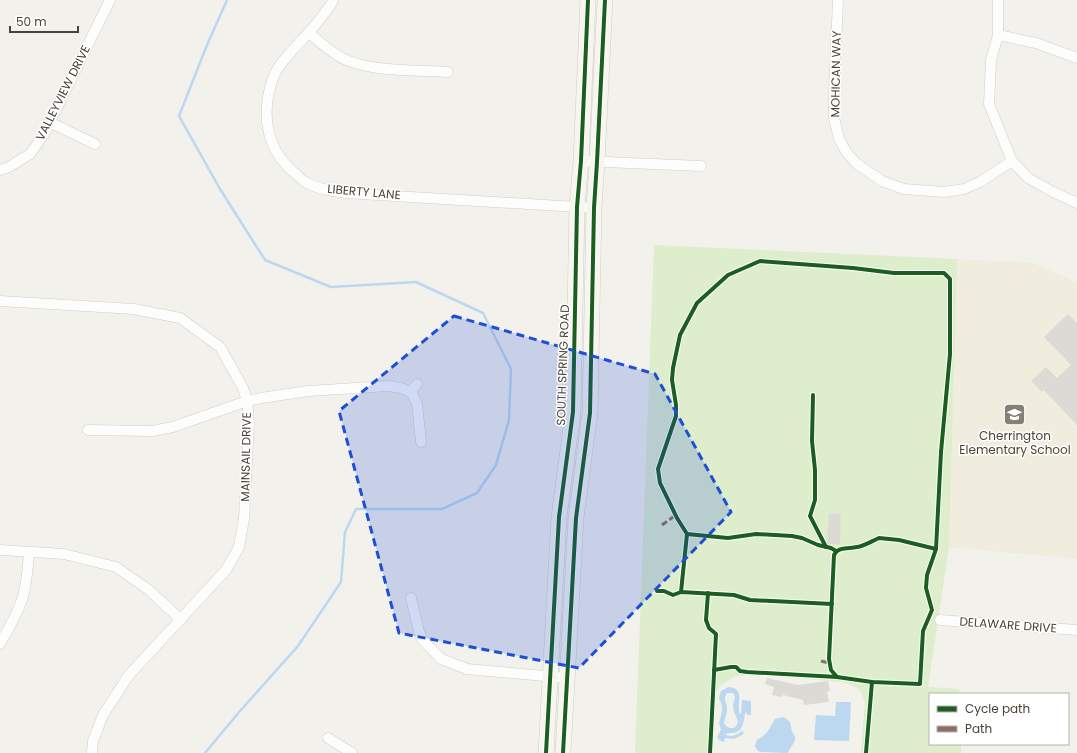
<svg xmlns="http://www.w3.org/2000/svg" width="1077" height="753" font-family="Poppins,sans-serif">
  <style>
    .education { fill: #f0ecde }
    .green { fill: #deedcc }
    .water { fill: #bbd8f0; fill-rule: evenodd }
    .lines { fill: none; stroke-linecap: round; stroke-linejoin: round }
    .stream { stroke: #bbd8f0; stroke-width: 2.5 }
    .building { fill: #dcdad4 }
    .street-casing { stroke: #d0cec9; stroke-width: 11 }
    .secondary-casing { stroke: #d2cec3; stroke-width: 16 }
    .street { stroke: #fdfdfc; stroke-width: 10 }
    .secondary { stroke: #f7f5ef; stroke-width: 15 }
    .quiet { stroke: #8d6e63; stroke-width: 3; stroke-dasharray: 6 3; stroke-linecap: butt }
    .cycleway-casing { stroke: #fff; stroke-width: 6 }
    .cycleway { stroke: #1b5e20; stroke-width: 4 }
    .marked { fill: #1d4ed8; fill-opacity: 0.2; stroke: #1d4ed8; stroke-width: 3; stroke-dasharray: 8 5; stroke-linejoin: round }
    .labels { text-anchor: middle; stroke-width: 3; stroke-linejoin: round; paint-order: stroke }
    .street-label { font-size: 12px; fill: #494337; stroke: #fff }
    .poi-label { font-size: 12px; fill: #494337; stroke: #fff }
  </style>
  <rect width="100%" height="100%" fill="#f2f1ec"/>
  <path class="education" d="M957 259 1033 263 1077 282V559L949 547Z"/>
  <path class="green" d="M654 245 957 259 949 547 928 687 959 689 960 694H930V744H961V753H861L865 702 861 692 857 688 851 685 842 682 756 675 736 676 721 685 716 692 713 753H635Z"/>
  <g class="water">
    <path d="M729 687C746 689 736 703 740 714H741L742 700 751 701V715H747V713H745C744 721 743 733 732 733 729 733 727 733 725 734 730 738 737 735 742 731L744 733C739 738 733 740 725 738L724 742C715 739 717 737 721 730L719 723 722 711V706L719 698 721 691ZM727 693H733L735 696C735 700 733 703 733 706 733 716 743 721 734 728H729L724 724C724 719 727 715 727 710 728 703 722 699 727 693Z"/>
    <path d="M836 702H851L849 741 814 740 816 715 835 716Z"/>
    <path d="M783 717C795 722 788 728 795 736 796 743 790 747 788 753L760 752 757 750 755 746 757 740C768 734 769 729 775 719Z"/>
  </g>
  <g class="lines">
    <path class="stream" d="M205 753 240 711 298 646 341 582 345 532 356 509H442L477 493 496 465 509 420 511 369 483 313 416 282 331 287 265 260 220 189 179 116 207 45 227 0"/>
  </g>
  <g class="building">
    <path d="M1068 314 1077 323V425L1044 390 1042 392 1031 381 1046 367 1057 378 1071 365 1044 337Z"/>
    <path d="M829 513 841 514 840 544H827Z"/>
    <path d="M767 678 798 685 828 681 830 691 827 692 829 702 804 705 803 700 783 695 782 697 772 695 774 687 765 684Z"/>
  </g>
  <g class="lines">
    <defs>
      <g id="street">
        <path d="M333 0C331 6 327 10 323 15 310 34 291 49 278 68 272 77 270 87 268 97 263 128 272 156 297 175 300 178 303 181 307 183 318 189 332 191 345 193L594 208"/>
        <path d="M838 0 834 92V118L839 139 847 153 857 164 882 181 904 189 944 192 964 189 980 182 1012 161"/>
        <path d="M998 0V35L991 60 989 104 1012 161 1028 178 1053 192 1077 203"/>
        <path d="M309 33C319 41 332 54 344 59 372 72 417 70 448 72"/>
        <path d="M998 35 1036 43 1077 58"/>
        <path d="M49 122 95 144"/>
        <path d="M581 161 701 166"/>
        <path d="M0 170 9 167 30 154 44 134 110 0"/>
        <path d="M0 301 134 309 180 318 220 347 243 388 247 401 249 423 244 519 239 547 226 570 129 675 103 715 93 741 92 753"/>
        <path d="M410 392 417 384"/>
        <path d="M88 430 152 431 173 427 247 401 261 398 308 391 388 386 401 388 410 392 413 395 417 404 421 442"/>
        <path d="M0 550 64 554 116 567 149 590 181 620"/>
        <path d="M411 598 419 632 422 639 441 659 467 669 567 678"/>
        <path d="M940 620 1077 630"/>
        <path d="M0 644C8 629 19 612 23 596 27 582 28 566 29 552"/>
        <path d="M328 738 352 753"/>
      </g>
      <g id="secondary">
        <path d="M546 753 559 517 573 412 577 207 581 161 588 0"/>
        <path d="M563 753 576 518 590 413 594 208 597 162 605 0"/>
      </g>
    </defs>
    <use href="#street" class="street-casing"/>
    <use href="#secondary" class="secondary-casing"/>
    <use href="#street" class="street"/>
    <use href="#secondary" class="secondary"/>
    <g class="quiet">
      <path d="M662 525 676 515"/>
      <path d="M821 661 829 663"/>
    </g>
    <defs>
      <g id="cycleway">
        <path d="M813 395 812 441 815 470V500L810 516 826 547"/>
        <path d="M687 534 677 518 660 483 658 469 676 416V405L672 380 673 368 680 335 697 303 728 275 760 261 853 268 894 273H944L950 279V354L941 452 936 549"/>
        <path d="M879 538 899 540 936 549 927 575 926 588 932 610 923 631 920 684 872 682 837 677 831 670 829 659 834 555C839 546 849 549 857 547 864 546 872 541 879 538Z"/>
        <path d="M657 591H664L673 595 681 592 734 595 750 600 832 604"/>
        <path d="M681 592 687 534 728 538 756 534 792 536 802 538 818 545 831 548 836 551"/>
        <path d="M708 593 706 620 709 628 716 634 710 753"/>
        <path d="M714 670 731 667H736L740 671 747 672 837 677"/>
        <path d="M546 753 559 517 573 412 577 207 581 161 588 0"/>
        <path d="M563 753 576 518 590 413 594 208 597 162 605 0"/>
        <path d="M866 753 872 682"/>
      </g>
    </defs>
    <use href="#cycleway" class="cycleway-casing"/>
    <use href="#cycleway" class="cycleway"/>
  </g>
  <path class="marked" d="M454 316 655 374 731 512 579 668 399 633 339 411Z"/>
  <defs>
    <symbol id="school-square" viewBox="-11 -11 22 22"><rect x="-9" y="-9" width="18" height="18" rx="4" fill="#848076" stroke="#fff"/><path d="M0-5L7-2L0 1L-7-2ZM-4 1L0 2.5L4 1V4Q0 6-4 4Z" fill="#fff"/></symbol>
  </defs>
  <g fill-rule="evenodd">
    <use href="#school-square" x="1002" y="402" width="25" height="25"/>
  </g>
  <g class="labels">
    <g class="street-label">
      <text transform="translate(836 74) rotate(-89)" y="4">MOHICAN WAY</text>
      <text transform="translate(63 93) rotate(-63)" y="4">VALLEYVIEW DRIVE</text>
      <text transform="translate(364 192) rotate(5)" y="4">LIBERTY LANE</text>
      <text transform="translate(563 365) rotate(-88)" y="4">SOUTH SPRING ROAD</text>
      <text transform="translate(246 457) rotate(-89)" y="4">MAINSAIL DRIVE</text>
      <text transform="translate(1008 625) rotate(4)" y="4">DELAWARE DRIVE</text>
    </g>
    <g class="poi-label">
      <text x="1015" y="440">Cherrington<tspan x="1015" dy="14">Elementary School</tspan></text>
    </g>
  </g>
  <rect x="929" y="693" width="140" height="52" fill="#ffffff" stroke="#b6b4af"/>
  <rect x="937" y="706" width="20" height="6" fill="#1b5e20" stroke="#b6b4af"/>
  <text x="965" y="713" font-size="12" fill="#494337">Cycle path</text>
  <rect x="937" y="726" width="20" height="6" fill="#8d6e63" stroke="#b6b4af"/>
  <text x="965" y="733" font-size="12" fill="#494337">Path</text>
  <path d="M10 26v6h68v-6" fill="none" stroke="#494337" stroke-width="2"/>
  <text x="16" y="26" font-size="12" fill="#494337" stroke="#ffffff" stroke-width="3" paint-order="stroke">50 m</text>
</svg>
